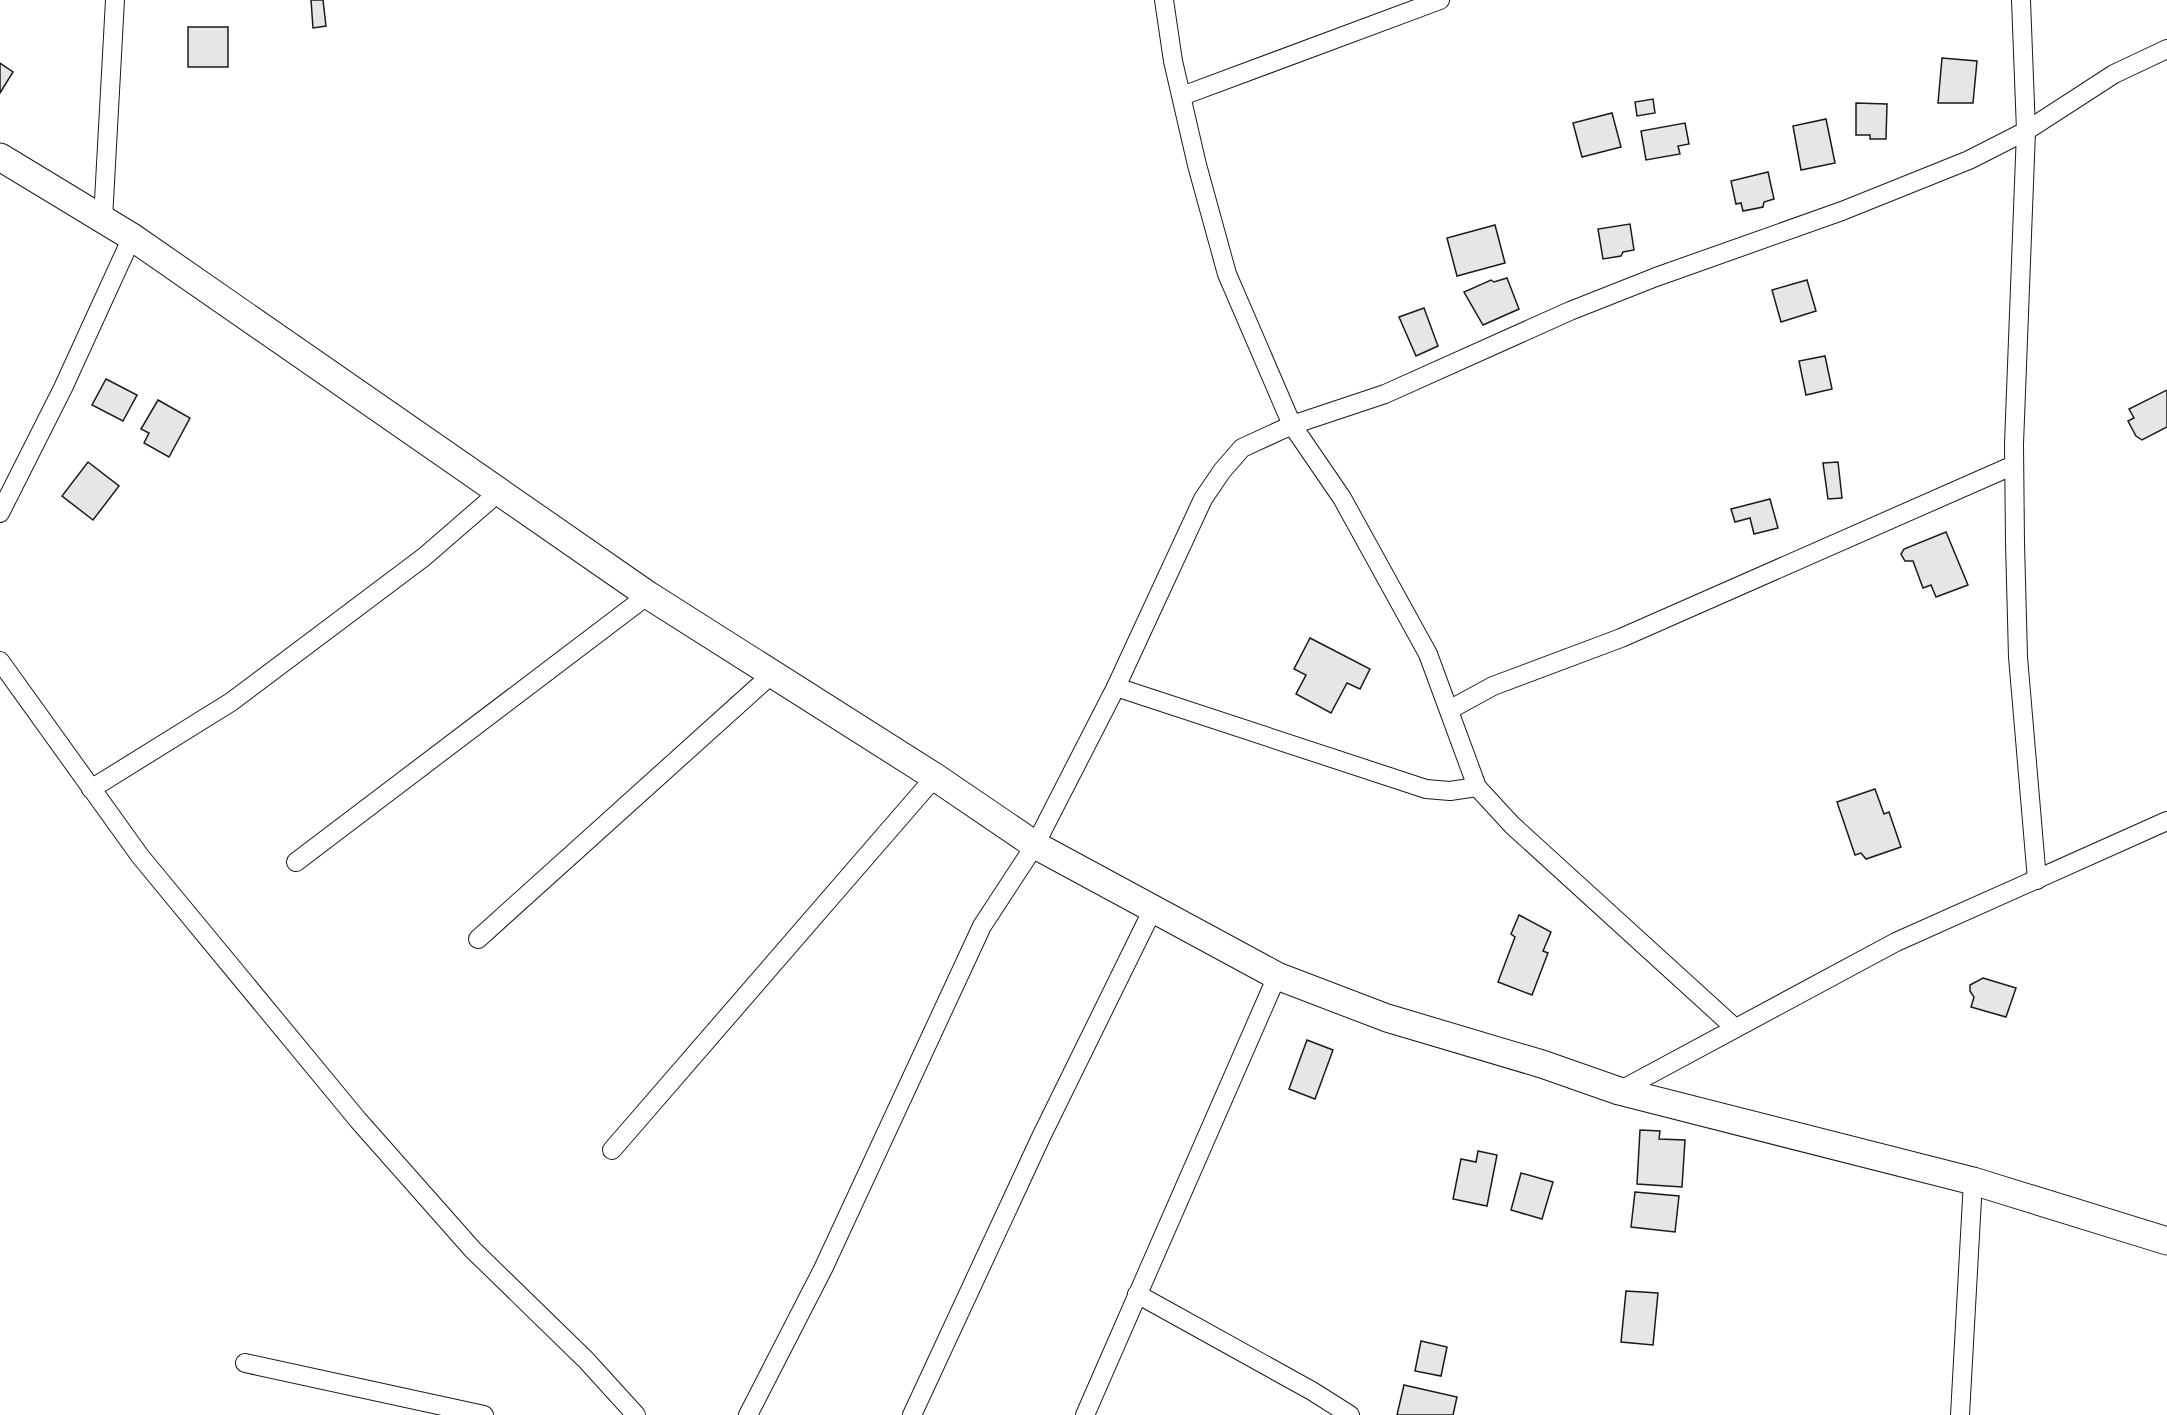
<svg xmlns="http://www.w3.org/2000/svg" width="2167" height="1415" font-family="Mulish,sans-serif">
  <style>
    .building { fill: #e6e6e6; stroke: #1a1a1a; stroke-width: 1.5 }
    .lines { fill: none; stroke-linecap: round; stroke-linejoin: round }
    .street-casing { stroke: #1a1a1a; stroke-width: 20 }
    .secondary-casing { stroke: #1a1a1a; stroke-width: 29 }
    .street { stroke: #fff; stroke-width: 18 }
    .secondary { stroke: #fff; stroke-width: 27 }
  </style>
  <rect width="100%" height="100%" fill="#fff"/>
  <g class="building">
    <path d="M311 0H323L326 26 313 28Z"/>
    <rect x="188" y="27" width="40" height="40"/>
    <path d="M1942 58 1977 61 1973 103H1938Z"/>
    <path d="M0 63 13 72 0 93Z"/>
    <path d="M1653 99 1655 113 1637 116 1635 102Z"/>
    <path d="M1856 103 1887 104 1886 139H1870V135H1856Z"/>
    <path d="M1612 113 1621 147 1582 157 1573 123Z"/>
    <path d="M1826 119 1835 163 1801 170 1793 126Z"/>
    <path d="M1685 123 1689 144 1678 146 1680 154 1646 160 1641 131Z"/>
    <path d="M1768 172 1774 199 1764 202 1763 207 1743 211 1741 203 1736 204 1731 181Z"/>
    <path d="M1630 224 1634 250 1623 252 1621 256 1603 259 1598 229Z"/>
    <path d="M1495 225 1505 263 1457 276 1447 238Z"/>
    <path d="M1507 278 1519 309 1483 325 1464 292 1491 280 1494 282Z"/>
    <path d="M1807 280 1816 311 1781 322 1772 290Z"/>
    <path d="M1424 308 1438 346 1416 356 1399 317Z"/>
    <path d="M1825 356 1832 389 1806 395 1799 361Z"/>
    <path d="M106 379 137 395 123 421 92 405Z"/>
    <path d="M2167 390V427L2142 440 2136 436 2128 421 2134 418 2129 409Z"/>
    <path d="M158 400 190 418 169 457 144 443 149 433 141 429Z"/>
    <path d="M88 462 119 486 93 520 62 496Z"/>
    <path d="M1838 462 1842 498 1828 499 1823 463Z"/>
    <path d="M1770 499 1778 528 1754 534 1750 518 1735 522 1731 509Z"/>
    <path d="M1946 532 1968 585 1936 597 1931 585 1923 588 1913 561H1905L1901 554 1904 549Z"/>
    <path d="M1310 638 1370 669 1360 689 1347 683 1331 713 1296 694 1306 675 1294 669Z"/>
    <path d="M1875 789 1884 814 1889 812 1901 847 1866 859 1861 853 1855 855 1837 802Z"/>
    <path d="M1519 915 1551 932 1543 951 1548 953 1532 995 1498 982 1515 937 1511 934Z"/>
    <path d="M1983 978 2016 988 2006 1017 1971 1007 1974 997 1970 991V985Z"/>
    <path d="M1307 1040 1333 1050 1315 1099 1289 1089Z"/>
    <path d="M1640 1130 1660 1131 1659 1139 1685 1140 1682 1187 1637 1184Z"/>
    <path d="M1478 1151 1497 1155 1487 1206 1453 1199 1461 1159 1476 1162Z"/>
    <path d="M1521 1173 1553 1182 1542 1219 1511 1210Z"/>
    <path d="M1635 1192 1679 1196 1675 1232 1631 1227Z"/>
    <path d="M1626 1291 1658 1293 1653 1345 1621 1342Z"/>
    <path d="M1421 1341 1447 1347 1441 1376 1415 1371Z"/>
    <path d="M1404 1385 1457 1397 1453 1415H1397Z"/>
  </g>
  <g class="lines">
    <defs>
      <g id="street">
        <path d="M1164 0 1173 61 1197 165 1227 274 1292 425 1342 498 1428 654 1477 787 1512 825 1735 1028"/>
        <path d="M2021 0 2026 131 2014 444 2015 543 2018 657 2037 880"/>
        <path d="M1182 96 1440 0"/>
        <path d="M103 219 115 0"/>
        <path d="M0 513 63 388 132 237"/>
        <path d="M0 661 140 856 358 1120 473 1250 586 1360 636 1415"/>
        <path d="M1116 687 1426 789 1450 791 1477 787"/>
        <path d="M1449 710 1493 686 1621 638 2014 465"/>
        <path d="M91 789 231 702 424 557 499 492"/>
        <path d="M296 862 648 595"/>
        <path d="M478 939 771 675"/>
        <path d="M1619 1091 1896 942 2167 821"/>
        <path d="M612 1150 935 777"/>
        <path d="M1137 1294 1312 1391 1350 1415"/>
        <path d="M245 1363 484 1415"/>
        <path d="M748 1415 823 1269 982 926 1035 845 1116 687 1203 499 1222 471 1242 448 1292 425 1385 394 1570 311 1656 277 1842 211 1969 160 2026 131 2114 74 2167 49"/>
        <path d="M912 1415 1041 1137 1152 911"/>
        <path d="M1085 1415 1277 976"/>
        <path d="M1960 1415 1973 1181"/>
      </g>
      <path id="secondary" d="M0 157 132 237 648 595 935 777 1035 845 1277 976 1387 1018 1542 1064 1619 1091 1973 1181 2167 1241"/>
    </defs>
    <use href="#street" class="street-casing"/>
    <use href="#secondary" class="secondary-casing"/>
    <use href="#street" class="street"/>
    <use href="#secondary" class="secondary"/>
  </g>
</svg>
